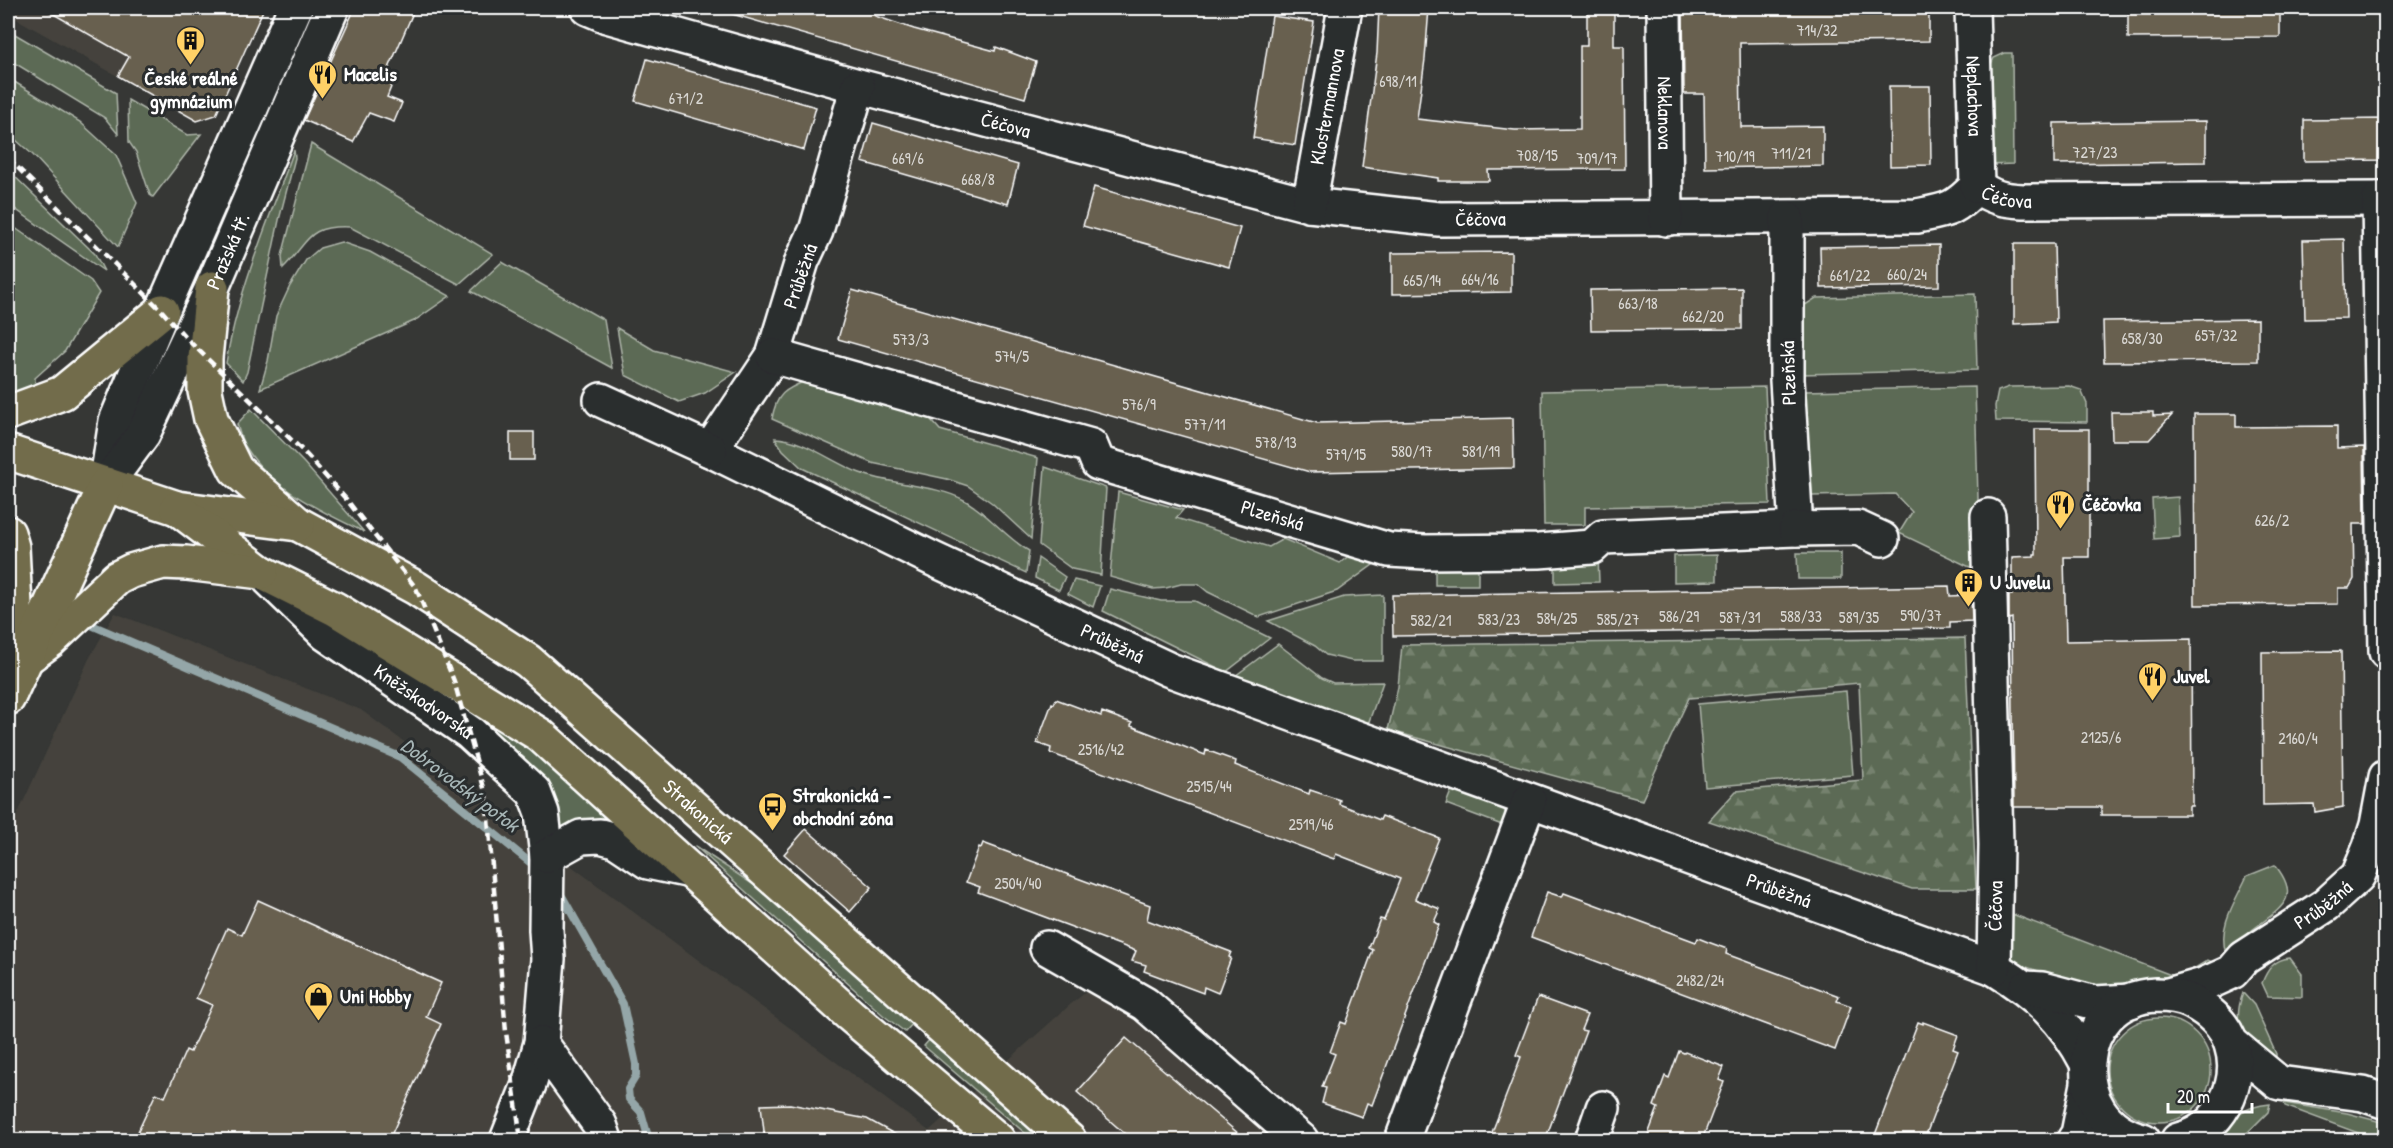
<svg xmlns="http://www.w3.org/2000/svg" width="2393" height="1148" font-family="'Patrick Hand',sans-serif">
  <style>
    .built { fill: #45433d }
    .green { fill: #5c6b54; stroke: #aeb5aa; stroke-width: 1.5 }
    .forest { fill: url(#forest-firs); stroke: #aeb5aa; stroke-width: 1.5 }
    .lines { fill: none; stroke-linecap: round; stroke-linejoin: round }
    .stream { stroke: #94a6a8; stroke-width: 8 }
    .building { fill: #686050; stroke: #fff; stroke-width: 1.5 }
    .minor-casing { stroke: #fff; stroke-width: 38 }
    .major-casing { stroke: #fff; stroke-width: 38 }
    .minor { stroke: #2a2d2e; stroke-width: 33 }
    .major { stroke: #726c4b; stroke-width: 33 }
    .rail { stroke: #fff; stroke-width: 4.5; stroke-dasharray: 9 4.5; stroke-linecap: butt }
    .labels { text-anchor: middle; stroke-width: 6; stroke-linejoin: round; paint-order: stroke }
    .number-label { font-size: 16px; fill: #d9d7d3 }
    .poi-label { font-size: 20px; font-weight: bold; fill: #fff; stroke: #2a2d2e; text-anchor: start }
    .street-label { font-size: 20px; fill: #fff; stroke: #2a2d2e }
    .water-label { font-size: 21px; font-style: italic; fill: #a6b5b6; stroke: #2a2d2e }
  </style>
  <defs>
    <pattern id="forest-firs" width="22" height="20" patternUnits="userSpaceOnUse" patternTransform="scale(1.5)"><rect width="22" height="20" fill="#5c6b54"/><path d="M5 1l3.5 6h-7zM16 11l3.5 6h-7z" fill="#74816e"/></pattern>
  </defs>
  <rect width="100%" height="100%" fill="#363735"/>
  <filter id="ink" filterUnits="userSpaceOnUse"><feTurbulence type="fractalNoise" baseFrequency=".0167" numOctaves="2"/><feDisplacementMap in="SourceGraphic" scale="12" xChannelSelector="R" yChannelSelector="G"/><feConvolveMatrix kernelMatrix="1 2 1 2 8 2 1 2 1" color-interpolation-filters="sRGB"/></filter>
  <g filter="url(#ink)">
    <g class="built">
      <path d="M8 8H204L253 34 215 115 197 121 8 14Z"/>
      <path d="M115 613 361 710 929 1131 1071 1004 1119 966 1319 1140H8V835L89 659Z"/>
    </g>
    <g class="green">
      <path d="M8 30 116 93 118 134 105 118 8 59Z"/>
      <path d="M2005 53H2012L2013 164 1989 165V69L1994 58Z"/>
      <path d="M8 78 80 122 116 155 137 203 118 247 33 155 8 133Z"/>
      <path d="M128 100 187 135 201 134 153 197 150 195 136 152 129 142Z"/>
      <path d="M311 144 493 254 459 284 350 227C306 225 310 241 283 268L282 256Z"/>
      <path d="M294 150 295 158 279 220 247 372 243 381 226 363C238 290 269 220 294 150Z"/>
      <path d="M8 170 95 254 104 271 8 204Z"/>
      <path d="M8 223 91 281 99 293 65 351 35 378 36 388 8 397Z"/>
      <path d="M341 242 370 252 450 296 414 321 260 389 268 361 276 316 290 286 306 260 320 248Z"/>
      <path d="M502 262 604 320 612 368 471 291Z"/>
      <path d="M1975 294 1977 370 1801 374 1799 309 1816 298Z"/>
      <path d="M617 328 654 350 736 372 705 393 679 402 625 375Z"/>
      <path d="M808 380 918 405 940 430 1038 458 1031 539 992 503 968 486 947 479 872 463 772 419C776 394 785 389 808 380Z"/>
      <path d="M2069 386 2081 390 2087 404V422L1996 421 1995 406 1998 391 2009 387Z"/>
      <path d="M1765 387 1770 504 1585 507V525H1544L1542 391Z"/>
      <path d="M1975 387 1980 572 1899 533 1912 512 1895 494 1812 496 1805 391Z"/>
      <path d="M251 409 304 463 364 532C321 511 271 489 245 446 241 440 239 431 237 424Z"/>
      <path d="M775 438C802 438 835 464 860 473 891 485 937 485 964 500 988 513 1005 537 1029 551L1026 573 802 468 783 450Z"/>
      <path d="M1045 467 1106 488 1101 575 1072 569 1039 545Z"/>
      <path d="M1118 492 1183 510 1176 518 1269 547 1283 539 1340 563 1356 550 1377 562 1337 591 1259 617 1208 592 1198 584H1181L1166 588 1153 589 1110 577Z"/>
      <path d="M2178 497 2180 537 2154 539 2152 499Z"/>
      <path d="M1841 553V579H1798L1797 553Z"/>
      <path d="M1717 555V581L1674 582V556Z"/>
      <path d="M1598 557 1599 582 1555 583V558Z"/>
      <path d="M1038 558 1065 577 1059 590 1035 578Z"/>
      <path d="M1478 559V585H1435V560Z"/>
      <path d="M1074 580 1100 586 1093 607 1068 594Z"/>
      <path d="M1110 589 1161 601H1195L1270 638 1226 672 1103 611Z"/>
      <path d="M1383 595V661H1352L1326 655 1315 646 1268 621 1344 597Z"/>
      <path d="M317 611 522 740 648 848 557 836 550 811Z"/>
      <path d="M1278 644 1322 678 1333 683 1383 682 1367 727 1235 676Z"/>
      <path d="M1846 691 1853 775 1705 787 1698 704Z"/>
      <path d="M1452 789 1498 805 1505 810V818L1502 825 1446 804Z"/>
      <path d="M695 846 757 887 803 924 913 1023 905 1032 883 1015Z"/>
      <path d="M2275 865C2299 895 2286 905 2260 924 2248 932 2239 942 2230 953H2226C2217 927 2236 900 2247 876Z"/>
      <path d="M2012 914 2171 975 2187 973 2208 960 2214 963 2192 978 2156 979 2108 988 2075 984 2004 959 2003 917Z"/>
      <path d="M2290 958 2302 974V997L2268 996 2262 983C2267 970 2274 959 2290 958Z"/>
      <path d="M2243 993 2254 1005 2276 1054V1060C2268 1055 2254 1050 2248 1043 2235 1029 2237 1009 2243 993Z"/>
      <circle cx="2159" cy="1070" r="52"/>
      <path d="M930 1039 1048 1140H1033L924 1046Z"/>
      <path d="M2284 1103 2347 1113 2385 1123V1140H2377L2285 1106Z"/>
      <path d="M2270 1104 2268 1112 2240 1140H2218C2222 1117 2249 1106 2270 1104Z"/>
    </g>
    <path class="forest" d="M1965 638 1976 889H1912L1709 821 1736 791 1863 780 1859 683 1689 698 1642 800 1388 730 1398 687 1402 645Z"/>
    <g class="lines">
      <g class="stream">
        <path d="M82 621 400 757 538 869"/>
        <path d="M558 889 623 1004 636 1064V1076L628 1089 629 1099 641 1112 647 1133 646 1140"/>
      </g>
    </g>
    <g class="building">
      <path d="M43 8H264L216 115 197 121 118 76 129 57Z"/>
      <path d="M355 8H415L387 73 395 77 387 97 402 103 394 122 369 113 353 142 304 120Z"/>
      <path d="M733 8H864L863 11 875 14V16L914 29 995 51 996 47 1036 62 1025 98 732 14Z"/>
      <path d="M1379 8H1429L1425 59 1417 119 1515 130 1580 129V46H1587V10H1614V46H1624L1625 169 1488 170 1489 181H1438V178L1362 167 1377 53Z"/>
      <path d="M1683 8H1929V41L1740 43 1741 127 1823 126V166L1705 168 1704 94H1684Z"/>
      <path d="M2128 8H2280V37L2128 38Z"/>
      <path d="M1272 16 1314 22 1295 145 1253 138Z"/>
      <path d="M647 59 816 107 804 150 635 101Z"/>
      <path d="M1889 86H1930L1931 165 1890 166Z"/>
      <path d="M2385 119V160L2304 161V120Z"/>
      <path d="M2206 121V162L2054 164V123Z"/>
      <path d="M873 123 1018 165 1008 204 862 162Z"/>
      <path d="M1094 187 1240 228 1229 267 1083 226Z"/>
      <path d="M2344 239 2346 318 2305 319 2303 240Z"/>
      <path d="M2014 244H2054L2056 322 2014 324Z"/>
      <path d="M1939 245V286L1821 288 1820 247Z"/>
      <path d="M1511 252V292L1392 294V253Z"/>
      <path d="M1742 288V329L1591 330 1590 290Z"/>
      <path d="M852 290 1317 423 1513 418 1514 468 1310 472 838 339Z"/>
      <path d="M2258 319V361L2104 362 2103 321Z"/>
      <path d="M2111 412H2153V416L2172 415 2149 440H2112Z"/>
      <path d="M2194 414H2236V427L2337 426V448L2364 447 2365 524H2353L2354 579 2349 588H2338V604L2195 605Z"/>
      <path d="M2035 429H2089V557H2064L2066 641 2191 639 2192 806H2189V815H2101V807H2014L2012 618 2009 619V595H2012V557L2034 556V554H2036Z"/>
      <rect x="510" y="432" width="24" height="28"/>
      <path d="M1949 586 1950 596 1971 595 1972 621 1950 622V628L1393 636 1392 595Z"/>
      <path d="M2341 651 2343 807 2315 812 2314 804 2263 805 2262 652Z"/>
      <path d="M1056 699 1101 716 1102 712 1132 723 1131 726 1205 755 1206 750 1236 761 1235 765 1309 794 1310 790 1340 800 1339 804 1380 820 1382 816 1439 838 1415 899 1440 909 1434 922 1439 925 1372 1105 1367 1103 1362 1117 1322 1103 1326 1088 1322 1087 1335 1054 1330 1052 1341 1022 1346 1024 1373 950 1369 948 1380 919 1384 920 1400 879 1336 854 1334 859 1050 753 1051 748 1037 743 1052 703 1054 704Z"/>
      <path d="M806 829 872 887 850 912 784 854Z"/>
      <path d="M983 843 1150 905 1147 920 1231 952 1229 957 1231 958 1218 993 1204 987 1203 993 1144 971 1146 965 1132 961 1136 951 978 892 980 887 966 882 979 847 981 848Z"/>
      <path d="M1547 892 1562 897 1564 893 1696 942 1698 938 1708 942 1727 949 1726 954 1839 996 1837 1001 1851 1006 1835 1050 1531 937Z"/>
      <path d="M258 900 441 983 426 1017 441 1024 389 1140H134L156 1093 165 1097 186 1050 190 1052 212 1005 196 998 227 928 242 935Z"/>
      <path d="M1538 997 1587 1015 1581 1030 1586 1031 1545 1140H1489L1521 1057 1516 1055Z"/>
      <path d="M1918 1022 1923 1024V1022L1958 1035 1953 1049 1958 1051 1924 1140H1873Z"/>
      <path d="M1126 1038 1246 1140H1132L1077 1092Z"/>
      <path d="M1679 1051 1684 1053 1685 1052 1724 1067 1719 1080 1724 1082 1702 1140H1646L1658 1108 1654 1106 1665 1076 1669 1078Z"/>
      <path d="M790 1104 867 1119 905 1140H765L761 1105Z"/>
    </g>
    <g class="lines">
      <defs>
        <g id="minor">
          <path id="s1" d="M588 8 607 16 858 86 1309 205 1439 219 1917 216C1948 210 1954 210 1977 186 1992 198 2004 200 2023 201L2386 199"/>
          <path id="s2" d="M1664 8 1666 219"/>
          <path id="s3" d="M1972 8 1977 186"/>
          <path id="s4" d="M858 86 816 231 802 261 773 356 710 450 933 559 1170 670 1994 968C2036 994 2064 1018 2087 1063"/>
          <path d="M2379 199 2386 652"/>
          <path id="s5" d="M1309 205 1345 8"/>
          <path id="s6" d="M773 356 1091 446 1098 463 1389 550 1425 552 1539 551 1592 547 1603 537 1796 529 1787 380V218"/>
          <path d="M601 400 710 450"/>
          <path d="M107 479 116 421 162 311 295 8"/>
          <path id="s7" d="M106 484 143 434 212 288 332 8"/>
          <path d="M1988 516 1996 845 1994 968"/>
          <path d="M1796 529 1858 528 1882 539"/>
          <path id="s8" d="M269 579 326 634 470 733 534 792 542 813 547 856 546 930 548 959 541 1043 530 1082 507 1140"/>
          <path d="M547 856 581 837 600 836 615 840 648 862 691 871"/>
          <path d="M1047 948 1145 1004 1301 1140"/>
          <path d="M2026 988 2042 989 2095 1003 2131 1001"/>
          <path id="s9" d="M2168 995 2203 985 2232 972 2244 958 2326 905 2358 876 2370 847 2377 825 2386 777"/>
          <path d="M541 1043 600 1125 605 1140"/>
          <path d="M2231 1043 2279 1083 2363 1094 2386 1102"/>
          <path d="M1402 1140 1529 801"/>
          <path d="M1592 1140 1603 1108"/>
          <path d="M2074 1140 2078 1134 2088 1084"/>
          <path d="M2143 1140C2062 1122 2073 998 2156 995 2169 995 2181 996 2192 1002 2209 1011 2225 1025 2231 1044 2244 1084 2219 1131 2178 1140"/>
        </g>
        <g id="major">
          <path id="s10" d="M212 288 205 358V391L211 419 236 470 298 524 416 588 528 661 1069 1140"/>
          <path d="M8 413 62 393 162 311"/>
          <path d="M8 452 177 508 298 524"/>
          <path d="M177 508 261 572 335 609 540 735 850 1015 998 1140"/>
          <path d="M8 533 12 547 16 626 24 660"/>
          <path d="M24 660 50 641 117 578 131 571 163 562 186 563 261 572"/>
          <path d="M8 698 106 484"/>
        </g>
      </defs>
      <use href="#minor" class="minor-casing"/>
      <use href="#major" class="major-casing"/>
      <use href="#minor" class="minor"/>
      <use href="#major" class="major"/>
      <path class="rail" d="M8 158 162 311 188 340 304 452 346 499 416 588 454 681 486 795 506 1032 521 1140"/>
    </g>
  </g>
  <defs>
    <symbol id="building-pin" viewBox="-11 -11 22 30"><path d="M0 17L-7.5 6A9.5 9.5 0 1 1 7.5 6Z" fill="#ffd166" stroke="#2a2d2e"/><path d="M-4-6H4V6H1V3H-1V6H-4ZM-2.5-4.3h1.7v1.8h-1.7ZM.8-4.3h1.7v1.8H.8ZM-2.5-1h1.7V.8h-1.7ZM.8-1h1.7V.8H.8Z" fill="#111"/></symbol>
    <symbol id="restaurant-pin" viewBox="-11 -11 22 30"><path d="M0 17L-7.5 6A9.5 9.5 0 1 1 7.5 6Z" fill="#ffd166" stroke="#2a2d2e"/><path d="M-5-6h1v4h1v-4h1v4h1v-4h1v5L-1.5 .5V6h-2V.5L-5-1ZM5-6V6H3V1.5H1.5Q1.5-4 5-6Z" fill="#111"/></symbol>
    <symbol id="bus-pin" viewBox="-11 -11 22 30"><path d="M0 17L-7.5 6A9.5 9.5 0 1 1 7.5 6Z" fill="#ffd166" stroke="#2a2d2e"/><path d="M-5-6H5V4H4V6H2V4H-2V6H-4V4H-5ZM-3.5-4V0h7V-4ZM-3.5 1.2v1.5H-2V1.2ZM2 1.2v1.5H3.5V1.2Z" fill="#111"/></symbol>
    <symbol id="shop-pin" viewBox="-11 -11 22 30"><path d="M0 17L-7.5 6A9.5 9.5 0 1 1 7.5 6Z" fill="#ffd166" stroke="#2a2d2e"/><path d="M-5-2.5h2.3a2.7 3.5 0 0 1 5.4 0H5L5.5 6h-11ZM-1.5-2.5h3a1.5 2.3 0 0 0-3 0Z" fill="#111"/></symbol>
  </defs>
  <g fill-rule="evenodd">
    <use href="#building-pin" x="174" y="24" width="33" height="45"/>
    <use href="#restaurant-pin" x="306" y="58" width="33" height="45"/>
    <use href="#restaurant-pin" x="2044" y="488" width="33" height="45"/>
    <use href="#building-pin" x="1952" y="566" width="33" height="45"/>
    <use href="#restaurant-pin" x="2136" y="660" width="33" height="45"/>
    <use href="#bus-pin" x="756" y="790" width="33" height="45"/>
    <use href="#shop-pin" x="302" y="980" width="33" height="45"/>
  </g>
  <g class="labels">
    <g class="number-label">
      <text x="1817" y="36">714/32</text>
      <text x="1398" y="87">698/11</text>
      <text x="686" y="104">671/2</text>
      <text x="2095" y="158">727/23</text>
      <text x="1791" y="159">711/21</text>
      <text x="1537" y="161">708/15</text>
      <text x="1735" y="162">710/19</text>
      <text x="908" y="164">669/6</text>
      <text x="1597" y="164">709/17</text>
      <text x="978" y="185">668/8</text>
      <text x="1907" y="280">660/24</text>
      <text x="1850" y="281">661/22</text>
      <text x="1480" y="285">664/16</text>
      <text x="1422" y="286">665/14</text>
      <text x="1638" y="309">663/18</text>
      <text x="1703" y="322">662/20</text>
      <text x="2216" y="341">657/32</text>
      <text x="2142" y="344">658/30</text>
      <text x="911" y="345">573/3</text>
      <text x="1012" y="362">574/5</text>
      <text x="1139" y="410">576/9</text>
      <text x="1205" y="430">577/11</text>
      <text x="1276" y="448">578/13</text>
      <text x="1412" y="457">580/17</text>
      <text x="1481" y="457">581/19</text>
      <text x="1346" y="460">579/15</text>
      <text x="2272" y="526">626/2</text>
      <text x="1921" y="621">590/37</text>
      <text x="1679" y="622">586/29</text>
      <text x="1801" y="622">588/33</text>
      <text x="1740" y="623">587/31</text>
      <text x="1859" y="623">589/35</text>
      <text x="1557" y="624">584/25</text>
      <text x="1499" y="625">583/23</text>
      <text x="1618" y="625">585/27</text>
      <text x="1431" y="626">582/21</text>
      <text x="2101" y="743">2125/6</text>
      <text x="2298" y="744">2160/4</text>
      <text x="1101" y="755">2516/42</text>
      <text x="1209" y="792">2515/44</text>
      <text x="1311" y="830">2519/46</text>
      <text x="1018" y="889">2504/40</text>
      <text x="1700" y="986">2482/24</text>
    </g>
    <g class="poi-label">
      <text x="344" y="81">Macelis</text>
      <text x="191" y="85" text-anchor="middle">České reálné<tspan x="191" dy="23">gymnázium</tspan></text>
      <text x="2082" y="511">Čéčovka</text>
      <text x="1990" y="589">U Juvelu</text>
      <text x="2173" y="683">Juvel</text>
      <text x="793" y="802">Strakonická -<tspan x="793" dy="23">obchodní zóna</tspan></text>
      <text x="340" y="1003">Uni Hobby</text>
    </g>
    <g class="street-label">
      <text dy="7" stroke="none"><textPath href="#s3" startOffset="88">Neplachova</textPath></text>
      <text dy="7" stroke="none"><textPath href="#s5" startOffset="100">Klostermannova</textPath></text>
      <text dy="7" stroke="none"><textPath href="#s2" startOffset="105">Neklanova</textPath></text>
      <text dy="7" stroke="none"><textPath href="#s1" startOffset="434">Čéčova</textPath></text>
      <text dy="7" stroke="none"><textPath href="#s1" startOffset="1458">Čéčova</textPath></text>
      <text dy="7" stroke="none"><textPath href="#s1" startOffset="920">Čéčova</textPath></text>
      <text dy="7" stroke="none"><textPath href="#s7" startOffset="264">Pražská tř.</textPath></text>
      <text transform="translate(800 276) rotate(-71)" y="7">Průběžná</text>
      <text transform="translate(1788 373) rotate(-92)" y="7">Plzeňská</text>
      <text dy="7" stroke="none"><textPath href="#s6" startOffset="531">Plzeňská</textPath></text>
      <text dy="7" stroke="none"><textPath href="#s4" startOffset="843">Průběžná</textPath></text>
      <text dy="7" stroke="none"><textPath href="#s8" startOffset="198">Kněžskodvorská</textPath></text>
      <text dy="7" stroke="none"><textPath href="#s10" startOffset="766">Strakonická</textPath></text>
      <text dy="7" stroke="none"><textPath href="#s4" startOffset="1554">Průběžná</textPath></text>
      <text dy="7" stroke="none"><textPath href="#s9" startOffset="182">Průběžná</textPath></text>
      <text transform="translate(1995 906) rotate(-89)" y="7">Čéčova</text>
    </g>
    <g class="water-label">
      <text transform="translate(460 785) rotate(37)" y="7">Dobrovodský potok</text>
    </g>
  </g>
  <rect width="2393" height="1148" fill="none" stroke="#2a2d2e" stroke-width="30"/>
  <rect x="15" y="15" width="2363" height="1118" fill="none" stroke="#fff" stroke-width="2" filter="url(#ink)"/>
  <path d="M2168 1103v9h84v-9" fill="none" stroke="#ffffff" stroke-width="3"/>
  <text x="2177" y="1103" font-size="18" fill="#ffffff" stroke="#2a2d2e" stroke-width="4.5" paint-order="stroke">20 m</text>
</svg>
